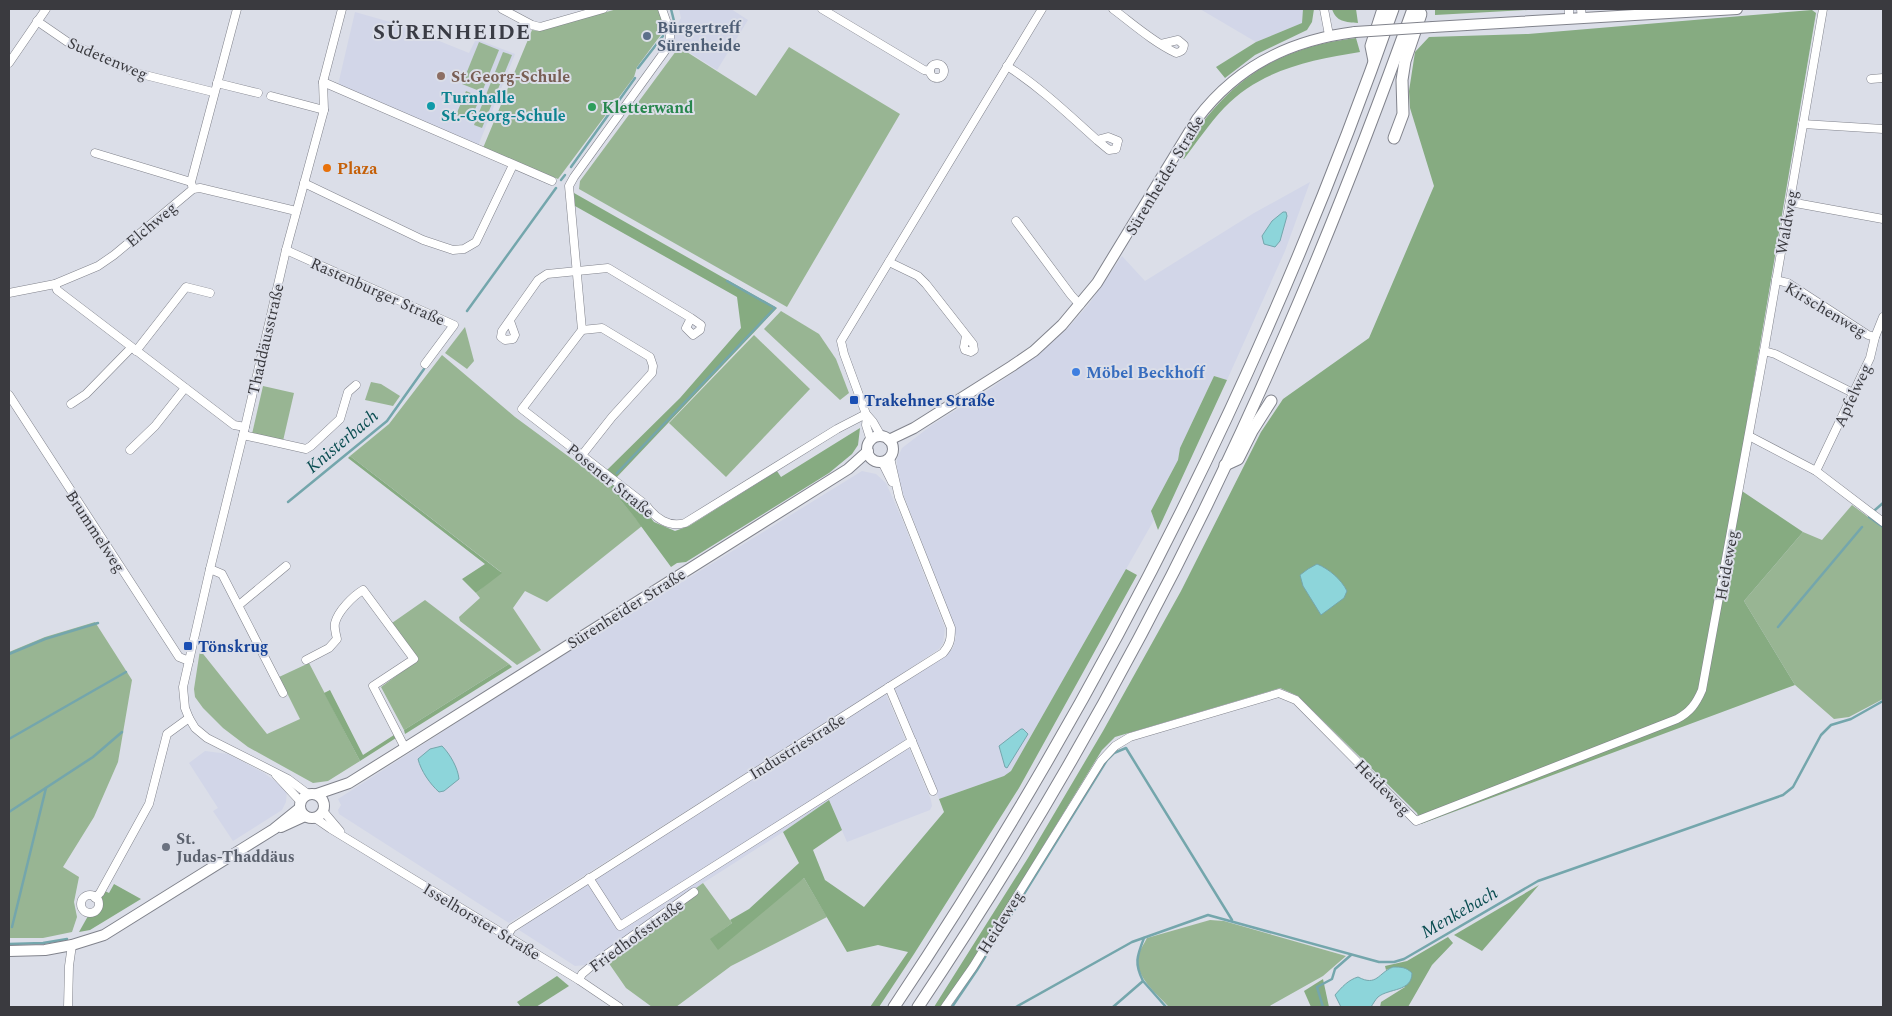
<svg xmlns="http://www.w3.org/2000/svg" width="1892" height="1016" font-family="Spectral,serif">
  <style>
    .built { fill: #d2d6e8 }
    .green { fill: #98b593 }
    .forest { fill: #86ab81 }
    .water { fill: #8dd5da; stroke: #74a6ac }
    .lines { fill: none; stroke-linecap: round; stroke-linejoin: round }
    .stream { stroke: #74a6ac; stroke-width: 2.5 }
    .minor-casing { stroke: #81838c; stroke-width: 9 }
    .major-casing { stroke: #81838c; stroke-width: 12 }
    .highway-casing { stroke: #81838c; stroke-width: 13 }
    .minor { stroke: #fff; stroke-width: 8 }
    .major { stroke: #fff; stroke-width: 10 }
    .highway { stroke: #fff; stroke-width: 11 }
    .major-bridge-casing { stroke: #81838c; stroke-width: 12; stroke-linecap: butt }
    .major-bridge { stroke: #fff; stroke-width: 10 }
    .service-dot { fill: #5c6f8a; stroke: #dbdee8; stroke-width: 2 }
    .education-dot { fill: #8d6e63; stroke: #dbdee8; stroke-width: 2 }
    .culture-dot { fill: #0f9aa8; stroke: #dbdee8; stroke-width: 2 }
    .leisure-dot { fill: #2e9e5b; stroke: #dbdee8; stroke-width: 2 }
    .food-dot { fill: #e8710a; stroke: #dbdee8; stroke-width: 2 }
    .shop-dot { fill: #3f7fe0; stroke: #dbdee8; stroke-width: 2 }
    .transit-dot { fill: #1a4fb4; stroke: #dbdee8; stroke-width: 2 }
    .worship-dot { fill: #6b7280; stroke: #dbdee8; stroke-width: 2 }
    .labels { text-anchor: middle; stroke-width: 4; stroke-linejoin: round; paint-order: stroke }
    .service-label { font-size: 16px; font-weight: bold; fill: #4e5e75; stroke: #dbdee8; text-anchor: start }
    .street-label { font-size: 16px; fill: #3a3a3f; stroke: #dbdee8 }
    .education-label { font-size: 16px; font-weight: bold; fill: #785e54; stroke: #dbdee8; text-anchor: start }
    .culture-label { font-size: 16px; font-weight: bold; fill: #0d838f; stroke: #dbdee8; text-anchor: start }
    .leisure-label { font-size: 16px; font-weight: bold; fill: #27864d; stroke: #dbdee8; text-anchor: start }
    .food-label { font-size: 16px; font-weight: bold; fill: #c56008; stroke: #dbdee8; text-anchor: start }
    .shop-label { font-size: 16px; font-weight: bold; fill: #366cbe; stroke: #dbdee8; text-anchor: start }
    .transit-label { font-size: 16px; font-weight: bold; fill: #164399; stroke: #dbdee8; text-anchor: start }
    .worship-label { font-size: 16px; font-weight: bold; fill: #5b616d; stroke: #dbdee8; text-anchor: start }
    .water-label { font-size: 18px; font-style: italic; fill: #0a4d51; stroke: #dbdee8 }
    .district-label { font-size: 21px; font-weight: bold; letter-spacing: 1px; fill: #3a3c45; stroke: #dbdee8 }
  </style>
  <rect width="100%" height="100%" fill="#dbdee8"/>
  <g class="built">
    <path d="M679 9H731L748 20 717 70 673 42V31L681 18Z"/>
    <path d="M1200 9H1303L1302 23 1256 42Z"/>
    <path d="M355 12 397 24 469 53 476 39 515 54 478 146 338 85Z"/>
    <path d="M1310 182 1285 251 1227 380 1214 376 1180 448 1178 460 1151 511 1154 520 1011 771 1004 776 939 799 893 689 948 654 953 648 956 637 954 626 897 478V459L902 448 932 425 990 389 1038 355 1067 329 1089 304 1122 256 1145 281 1254 213Z"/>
    <path d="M862 471 876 474 886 483 902 519 945 628 943 643 939 649 890 682 509 923 339 814 338 810 341 805 338 799 528 677Z"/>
    <path d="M886 694 931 800 932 806 930 810 847 842 829 800 783 832 703 883 601 957 586 965 575 966 519 930 533 918Z"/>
    <path d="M205 751 228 754 264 773 287 790 286 802 282 810 233 841 213 811 218 808 189 763Z"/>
  </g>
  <g class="green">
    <path d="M617 9H659L666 28 637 67 634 77 558 179 483 148 532 30 539 31Z"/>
    <path d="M479 42 499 50 482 92 462 84Z"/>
    <path d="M679 47 756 96 789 47 900 114 787 307 579 189 580 181Z"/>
    <path d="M503 52 512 55 482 128 474 125Z"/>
    <path d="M466 91 480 97 471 120 456 115Z"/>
    <path d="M781 311 819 334 836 359 849 393 840 400 764 329Z"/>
    <path d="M465 327 474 361 467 369 445 353Z"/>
    <path d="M754 335 810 389 726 477 669 423Z"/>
    <path d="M442 355 515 417 610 487 642 526 547 602 525 591 513 608 541 650 517 665 460 621 459 617 480 598 476 593 501 572 350 456 389 424Z"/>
    <path d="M371 382 381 384 400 396 393 406 365 400Z"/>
    <path d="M263 386 294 393 283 441 252 434Z"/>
    <path d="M1852 505 1883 528V699L1849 717 1834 719 1795 685 1744 601 1803 532 1822 540Z"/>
    <path d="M425 600 509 664 404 730 381 687 418 660 392 623Z"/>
    <path d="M95 622 132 680 118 762 94 817 63 867 79 877 74 902 77 917 72 932 43 938H9V652L45 637Z"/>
    <path d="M200 650 267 734 300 719 279 677 309 663 360 761 328 781 313 783 248 747 223 728 203 708 195 697 194 689Z"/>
    <path d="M804 878 827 917 731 966 676 1007H652L626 988 608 962 606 963 601 957 703 883 732 923 711 939Z"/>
    <path d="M1210 920 1224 921 1346 956 1323 976 1268 1007H1169C1157 994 1135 977 1138 957 1139 951 1144 944 1147 938Z"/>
  </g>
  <g class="forest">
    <path d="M1303 9H1314L1312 22 1307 30 1255 55 1225 78 1216 67 1256 42 1302 23Z"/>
    <path d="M1332 9H1356L1358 23C1346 22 1336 22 1332 9Z"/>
    <path d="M1435 9H1545L1435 15Z"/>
    <path d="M1812 10 1816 13 1736 487 1803 532 1744 601 1795 685 1421 824 1417 813 1298 696 1280 688 1115 737 1102 750 971 964 942 1007H934L1028 858 1103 731 1181 591 1261 432 1283 399 1369 338 1434 186 1410 108 1409 91 1415 52 1429 37 1528 34Z"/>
    <path d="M1356 38 1360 52C1310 60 1260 70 1224 108 1209 124 1197 142 1184 159L1179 156C1224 85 1271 48 1356 38Z"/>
    <path d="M574 193 777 308 616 478 606 471 680 398 741 328 737 297 575 206Z"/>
    <path d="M1214 376 1227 380 1158 530 1151 511 1178 460 1180 448Z"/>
    <path d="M860 428 858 445 852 454 829 473 686 562 677 563 671 567 635 518 610 487 614 484 643 508 654 522 675 531 689 526 777 471 781 477Z"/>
    <path d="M350 456 502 573 476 593 462 579 485 564 348 458Z"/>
    <path d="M1126 569 1137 575 1019 788 914 954 879 1007H870L908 952 878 945 847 952 804 878 718 950 710 939 732 923 730 920 749 909 799 863 783 832 829 800 842 830 813 850 825 880 864 907 944 812 939 799 1004 776 1011 771Z"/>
    <path d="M509 664 512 667 405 734 404 730Z"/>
    <path d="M330 690 363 755 394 735 396 738 360 761 324 693Z"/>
    <path d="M114 884 141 899 90 930 79 932 88 916 94 915 100 910V899L105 891 109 893Z"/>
    <path d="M1539 885 1482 951 1454 935Z"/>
    <path d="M1448 937 1453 943 1432 965 1408 1007H1380L1381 1002 1405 987 1393 967 1386 970 1385 966 1407 961Z"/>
    <path d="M557 976 569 986 536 1007H521L517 1002Z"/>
    <path d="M1323 979 1329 1007H1311L1304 991Z"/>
  </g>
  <g class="water">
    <path d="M1283 212H1286L1287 216 1280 241 1275 247 1264 244 1262 236 1272 221Z"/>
    <path d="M1317 564C1329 569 1341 579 1347 591L1344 598 1321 615 1303 586 1300 575 1308 569Z"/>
    <path d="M1021 729H1023L1028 734 1007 768 1005 767 999 746Z"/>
    <path d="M442 746C450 754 458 768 459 779L444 791 439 792C430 784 421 771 418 759L430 749Z"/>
    <path d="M1393 967C1401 967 1406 967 1412 973 1412 992 1389 988 1378 997 1375 1000 1373 1004 1371 1007H1341L1335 995C1342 987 1348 980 1358 977 1377 987 1378 973 1393 967Z"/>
  </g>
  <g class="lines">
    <g class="stream">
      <path d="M671 9 674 21"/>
      <path d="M638 68 663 36"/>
      <path d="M615 106 635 78"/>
      <path d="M571 167 611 111"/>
      <path d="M561 180 565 175"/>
      <path d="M467 311 556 188"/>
      <path d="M617 473 775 308 727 281"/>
      <path d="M288 502 387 421 424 369"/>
      <path d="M1875 510 1883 503"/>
      <path d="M1869 517 1883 527"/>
      <path d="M1778 627 1862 527"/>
      <path d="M9 654 45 639 98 623"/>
      <path d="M9 739 126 672"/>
      <path d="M9 812 93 757 122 732"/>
      <path d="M12 927 46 788"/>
      <path d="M9 944 43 943 67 939"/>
      <path d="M1143 981 1166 1007"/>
      <path d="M952 1007 977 970 1107 760 1114 753 1126 748 1232 920"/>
      <path d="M1016 1007 1132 942 1208 915 1379 962H1394L1404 959 1538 881 1783 795 1793 787 1821 735 1831 725 1851 719 1883 701"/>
      <path d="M1113 1007 1143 981C1134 963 1137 956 1144 938"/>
      <path d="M1323 1007 1317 987 1332 979 1335 969 1351 955"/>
    </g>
    <defs>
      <g id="minor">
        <path d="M502 9 532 25 540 27 603 9"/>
        <path d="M662 9 670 32V44L574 177 569 186 582 330 522 409 646 505C655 518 669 528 685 523L837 429 866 414"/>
        <path d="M822 9 924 70 930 71"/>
        <path d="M1113 9C1133 24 1153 42 1176 53 1181 52 1183 51 1184 45L1178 40 1161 44"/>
        <path d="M1324 9 1329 35"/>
        <path d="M1581 9 1582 19"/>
        <path d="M1569 19V9"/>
        <path d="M37 21 69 43 137 73 213 92"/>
        <path d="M9 63 46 9"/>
        <circle cx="937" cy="71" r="7"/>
        <path d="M1007 66C1040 87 1068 114 1097 140L1109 150 1116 149 1118 141 1108 137 1097 140"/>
        <path d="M1871 79 1883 78"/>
        <path d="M323 82 552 181"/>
        <path d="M217 83 258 93"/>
        <path d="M271 96 324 110"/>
        <path d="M1803 124 1883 129"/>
        <path d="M95 153 191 182"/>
        <path d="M304 183 423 240 453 250 464 249 476 242 513 165"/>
        <path d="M193 189 191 182 237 9"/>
        <path d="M1790 202 1883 219"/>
        <path d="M1016 221 1071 295 1080 305"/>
        <path d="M286 250 454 325 425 364"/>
        <path d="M889 262 918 276 926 284 973 344 974 350 971 352 965 350 964 347 966 336"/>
        <path d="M1776 280 1788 283 1868 335 1875 337"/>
        <path d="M55 284 57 290 234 425 245 427"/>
        <path d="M9 293 55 284 98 266 114 255 193 189 200 188 296 211"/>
        <path d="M510 321 515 335 513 339 505 340 501 337 502 331 538 280 547 274 608 268 691 318 686 328 693 335 700 330 701 325 691 318"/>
        <path d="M582 330 602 328 650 357 653 366 652 373 612 417 582 455"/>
        <path d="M136 351 186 287 210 293"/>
        <path d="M1764 351 1775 354 1853 393"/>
        <path d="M9 395 179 657 189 661"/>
        <path d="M71 404 86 394 131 348"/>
        <path d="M867 416 866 425 871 441"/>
        <path d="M243 435 306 449 311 446 340 419 348 392 356 385"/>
        <path d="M881 436 873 422 866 414 844 354 841 341 1042 9"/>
        <path d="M1749 436 1816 471 1883 522"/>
        <path d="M130 450 155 426 185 388"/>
        <path d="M882 462 892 482"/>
        <path d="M1816 471 1870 358 1875 337 1883 317"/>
        <path d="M210 569 222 574 283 693"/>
        <path d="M239 605 286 566"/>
        <path d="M306 660 329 648 337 639C336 635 334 627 335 623 338 611 353 596 363 590L414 659 373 686 405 748"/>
        <path d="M889 687 933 791"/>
        <path d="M276 775 300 801"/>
        <path d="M308 794 288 779 207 738 195 728 189 718 185 708 183 687 210 569 245 427 286 250 324 110 323 82 342 9"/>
        <path d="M323 811 340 831"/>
        <path d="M315 818 331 829 579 980 619 1007"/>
        <path d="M589 878 620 926 912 741"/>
        <circle cx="90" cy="904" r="9"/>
        <path d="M95 898 100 893 149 804 167 734 189 718"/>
        <path d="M507 936 512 928 889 687 943 653C950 645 951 639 951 628L899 497 890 458"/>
        <path d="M579 980 582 974 596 962 694 892"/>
        <path d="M68 1007 69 966 72 945"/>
        <path d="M945 1007 973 967 1101 761 1115 746 1130 737 1279 693 1296 700 1416 821 1677 719C1690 712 1696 704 1702 690L1764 351 1823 9"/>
      </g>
      <g id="major">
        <path d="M1433 27 1737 9"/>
        <circle cx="880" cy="449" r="13"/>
        <path d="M889 440 914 428 1012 366 1034 351 1062 325 1097 283 1197 119C1237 66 1290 40 1355 32"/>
        <circle cx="312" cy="806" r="12"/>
        <path d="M317 794 349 783 405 748 848 469 868 451"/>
        <path d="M281 827 305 816"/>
        <path d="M9 951 45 950 72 945 104 935 274 829 300 808"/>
      </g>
      <g id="highway">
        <path d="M1374 61 1371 46 1383 9"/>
        <path d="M1394 138 1403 114 1402 80 1405 61 1421 14 1418 9"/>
        <path d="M1225 465 1238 459 1252 431 1271 401"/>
        <path d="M894 1007C1101 697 1270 361 1393 9"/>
        <path d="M918 1007C1056 801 1180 576 1279 348 1328 237 1372 123 1413 9"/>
      </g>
    </defs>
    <use href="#minor" class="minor-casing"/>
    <use href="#major" class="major-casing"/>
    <use href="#highway" class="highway-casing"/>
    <use href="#minor" class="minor"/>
    <use href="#major" class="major"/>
    <use href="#highway" class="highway"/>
    <defs>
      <path id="major-bridge" d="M1355 32 1433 27"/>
    </defs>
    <use href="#major-bridge" class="major-bridge-casing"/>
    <use href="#major-bridge" class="major-bridge"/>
  </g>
  <circle class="service-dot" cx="647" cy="36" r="5"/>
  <circle class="education-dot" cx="441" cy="76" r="5"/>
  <circle class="culture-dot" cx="431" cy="106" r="5"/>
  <circle class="leisure-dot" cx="592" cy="107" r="5"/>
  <circle class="food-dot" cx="327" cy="168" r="5"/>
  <circle class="shop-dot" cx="1076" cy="372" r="5"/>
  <g class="transit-dot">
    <rect x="849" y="395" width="10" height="10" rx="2.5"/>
    <rect x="183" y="641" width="10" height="10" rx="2.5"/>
  </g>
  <circle class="worship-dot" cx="166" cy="847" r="5"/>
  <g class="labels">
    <g class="service-label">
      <text x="657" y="33">Bürgertreff<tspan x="657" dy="18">Sürenheide</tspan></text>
    </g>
    <g class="street-label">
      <text transform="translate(108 58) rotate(23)" y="6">Sudetenweg</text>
      <text transform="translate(1164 175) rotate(-59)" y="6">Sürenheider Straße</text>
      <text transform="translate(1786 222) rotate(-80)" y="6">Waldweg</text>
      <text transform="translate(151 224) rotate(-40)" y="6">Elchweg</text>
      <text transform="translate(378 291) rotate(24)" y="6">Rastenburger Straße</text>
      <text transform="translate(1826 309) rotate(31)" y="6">Kirschenweg</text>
      <text transform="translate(265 339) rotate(-77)" y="6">Thaddäusstraße</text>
      <text transform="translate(1852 395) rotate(-65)" y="6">Apfelweg</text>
      <text transform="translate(611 480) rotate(39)" y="6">Posener Straße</text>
      <text transform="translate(96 531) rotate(57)" y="6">Brummelweg</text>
      <text transform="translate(1726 565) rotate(-80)" y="6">Heideweg</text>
      <text transform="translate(626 608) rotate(-32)" y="6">Sürenheider Straße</text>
      <text transform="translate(797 746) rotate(-32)" y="6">Industriestraße</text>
      <text transform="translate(1383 787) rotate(45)" y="6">Heideweg</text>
      <text transform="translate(482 921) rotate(31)" y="6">Isselhorster Straße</text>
      <text transform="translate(1000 922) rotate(-58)" y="6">Heideweg</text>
      <text transform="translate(636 935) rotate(-36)" y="6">Friedhofsstraße</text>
    </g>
    <g class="education-label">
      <text x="451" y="82">St.Georg-Schule</text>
    </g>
    <g class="culture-label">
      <text x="441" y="103">Turnhalle<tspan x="441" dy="18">St.-Georg-Schule</tspan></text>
    </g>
    <g class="leisure-label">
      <text x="602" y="113">Kletterwand</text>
    </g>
    <g class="food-label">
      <text x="337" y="174">Plaza</text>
    </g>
    <g class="shop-label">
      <text x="1086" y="378">Möbel Beckhoff</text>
    </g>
    <g class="transit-label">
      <text x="864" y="406">Trakehner Straße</text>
      <text x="198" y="652">Tönskrug</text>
    </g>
    <g class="worship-label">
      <text x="176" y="844">St.<tspan x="176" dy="18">Judas-Thaddäus</tspan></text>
    </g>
    <g class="water-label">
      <text transform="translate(342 441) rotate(-40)" y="6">Knisterbach</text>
      <text transform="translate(1459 912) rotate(-30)" y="6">Menkebach</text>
    </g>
    <g class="district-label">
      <text x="452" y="39">SÜRENHEIDE</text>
    </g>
  </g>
  <rect width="1892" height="1016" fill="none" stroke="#3a3a3f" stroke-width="20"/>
</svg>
